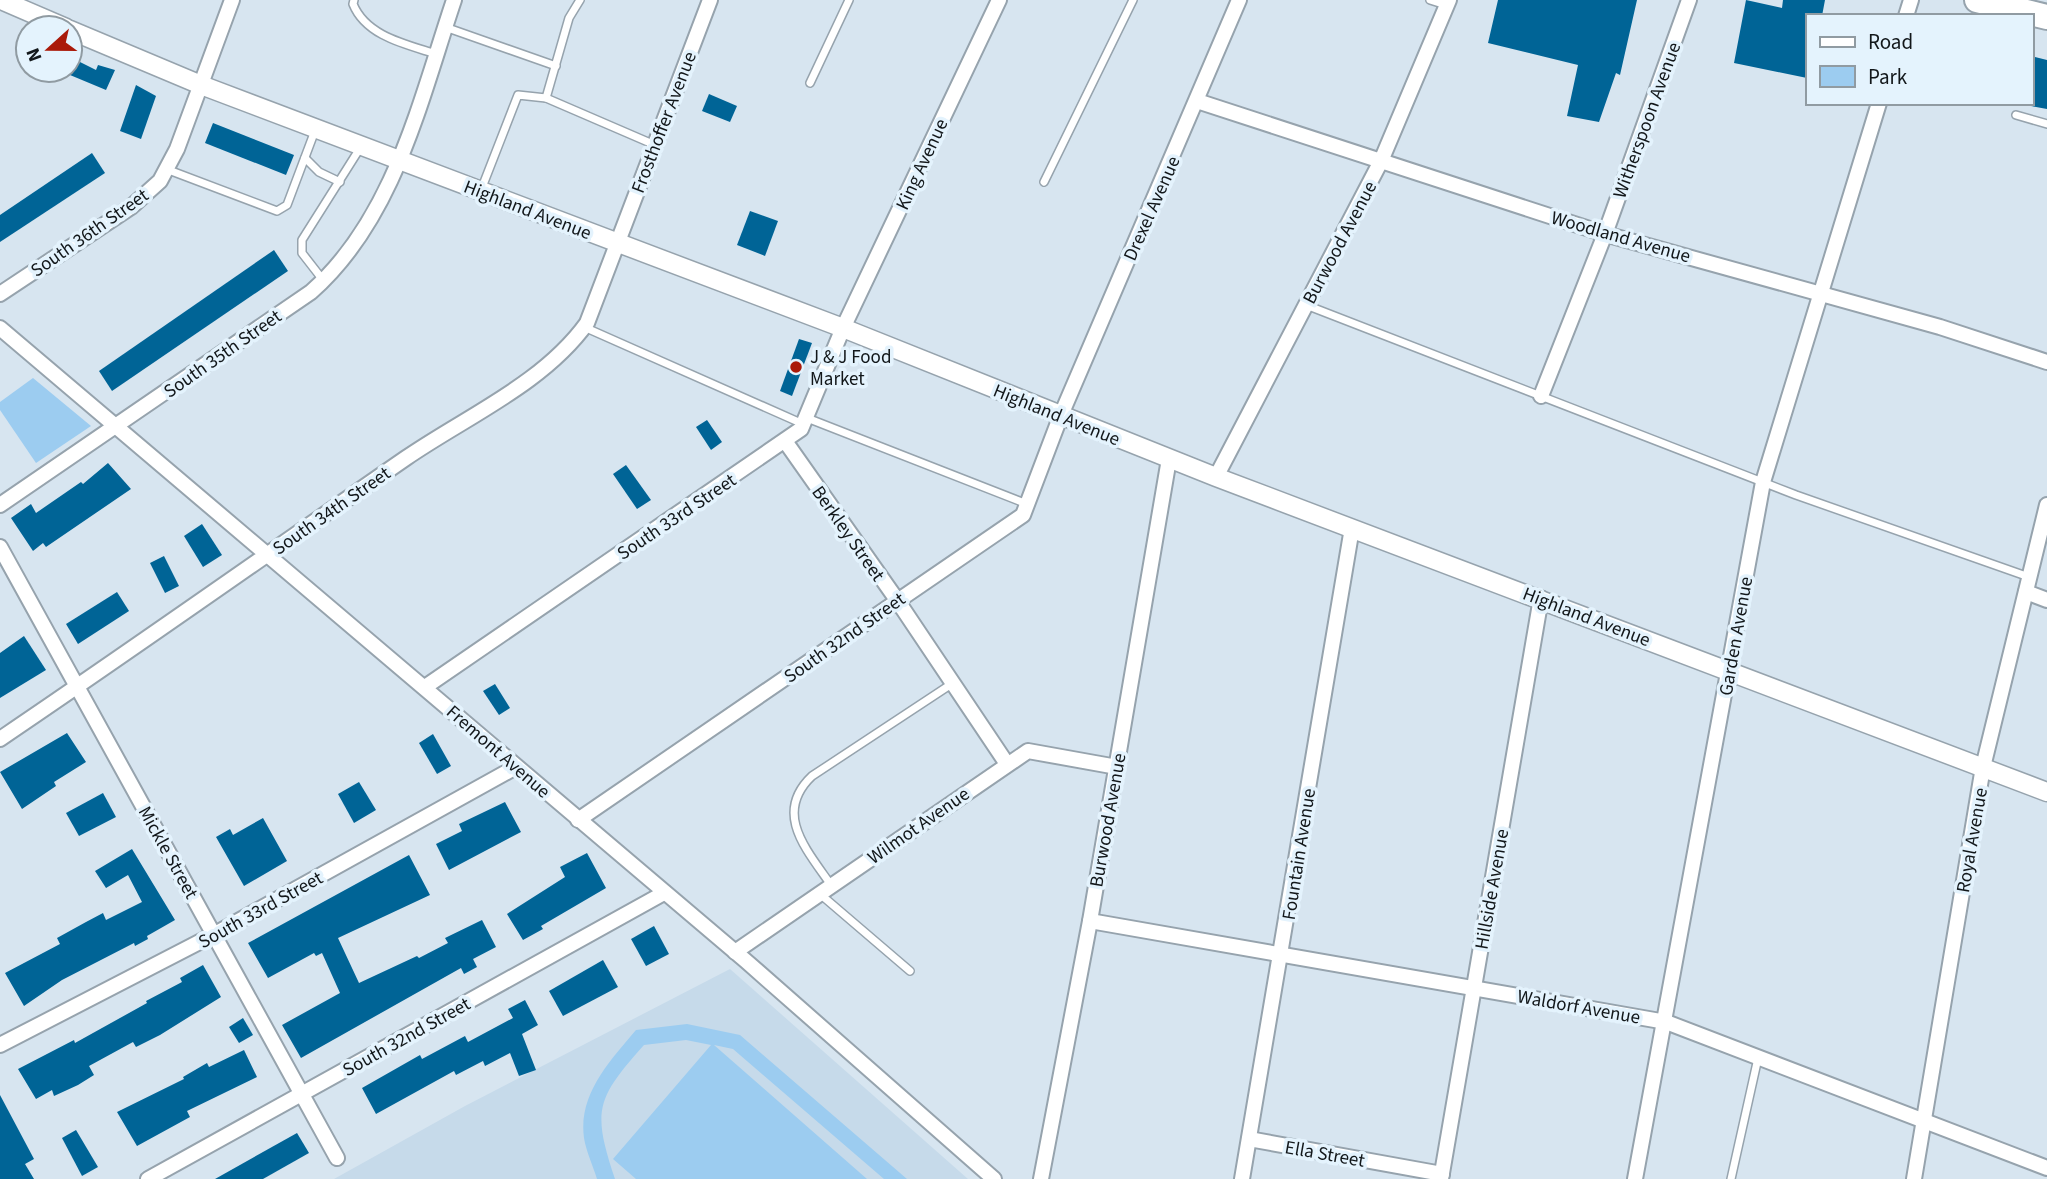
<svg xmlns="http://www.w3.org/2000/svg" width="2047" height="1179" font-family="'Source Sans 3',sans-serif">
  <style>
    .built { fill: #c6daea }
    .green { fill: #9cccf0 }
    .building { fill: #006496 }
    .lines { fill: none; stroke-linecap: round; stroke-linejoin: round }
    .service-casing { stroke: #96a3ad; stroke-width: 10 }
    .minor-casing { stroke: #96a3ad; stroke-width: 18 }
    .tertiary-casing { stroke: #96a3ad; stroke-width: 21 }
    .trunk-casing { stroke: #96a3ad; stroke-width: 28 }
    .service { stroke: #fff; stroke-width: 7 }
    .minor { stroke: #fff; stroke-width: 14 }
    .tertiary { stroke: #fff; stroke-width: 18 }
    .trunk { stroke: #fff; stroke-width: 24 }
    .poi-dot { fill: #aa1a0a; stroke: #e4f3fd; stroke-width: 2.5 }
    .labels { text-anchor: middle; stroke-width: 7; stroke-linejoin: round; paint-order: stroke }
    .street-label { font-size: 19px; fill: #12171a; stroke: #e4f3fd }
    .poi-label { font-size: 19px; fill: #12171a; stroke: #e4f3fd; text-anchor: start }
  </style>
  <rect width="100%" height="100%" fill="#d7e5f0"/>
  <path class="built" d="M730 969 968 1179H334L465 1106Z"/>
  <g class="green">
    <path d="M33 378 91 426 36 463 0 410V402Z"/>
    <path d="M687 1024 740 1035 907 1179H884L733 1049 714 1045 867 1179H636L613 1159 711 1045 686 1040 644 1045C596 1099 592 1110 615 1179H597C593 1166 586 1151 584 1138 578 1094 610 1061 636 1030Z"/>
  </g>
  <g class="building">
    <path d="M1498 0H1637L1620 75 1616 73 1599 122 1567 116 1578 65 1488 43Z"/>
    <path d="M1746 0 1782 8 1783 0H1825L1822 16H1807V78L1734 63Z"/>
    <path d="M2031 56 2047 60V109L2031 106Z"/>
    <path d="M70 57 96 70 98 65 115 70 106 90 70 75Z"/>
    <path d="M136 85 156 96 141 139 120 131Z"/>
    <path d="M709 94 737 106 730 122 702 111Z"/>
    <path d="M213 123 294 155 286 175 205 143Z"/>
    <path d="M92 153 105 173 0 242V215Z"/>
    <path d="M750 211 778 221 765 256 737 245Z"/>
    <path d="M274 250 288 271 112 391 99 371Z"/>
    <path d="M799 339 812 343 792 396 780 391Z"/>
    <path d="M707 420 722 442 711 450 696 427Z"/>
    <path d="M108 463 131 489 46 547 43 543 33 551 11 518 31 504 36 513 81 482 83 484Z"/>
    <path d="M626 465 651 500 637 509 613 474Z"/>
    <path d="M202 524 222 555 203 567 184 536Z"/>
    <path d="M164 556 179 586 165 593 150 563Z"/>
    <path d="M117 592 129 611 78 644 66 624Z"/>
    <path d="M24 636 46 670 0 698V653Z"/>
    <path d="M495 684 510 708 499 715 483 691Z"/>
    <path d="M67 733 86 762 54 782 56 786 22 809 0 772Z"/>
    <path d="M433 734 451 766 437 774 419 743Z"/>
    <path d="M359 782 376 810 354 823 338 794Z"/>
    <path d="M103 793 116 817 79 836 66 813Z"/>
    <path d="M505 802 521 832 449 870 436 844 462 831 459 824Z"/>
    <path d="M263 818 287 861 244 886 216 837 230 829 233 835Z"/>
    <path d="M132 849 175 920 147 936 148 939 135 946 134 943 62 980 24 1006 5 973 60 944 57 938 86 922 103 913 106 920 142 902 128 875 106 888 95 871Z"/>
    <path d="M587 853 606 888 541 926 543 929 523 940 507 914 565 877 560 867Z"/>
    <path d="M409 855 430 895 338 938 359 983 417 956 419 958 448 943 445 938 482 920 496 947 473 959 477 967 464 974 461 968 301 1058 282 1025 340 993 322 953 316 956 314 953 268 978 248 943Z"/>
    <path d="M654 926 669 954 646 966 631 939Z"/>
    <path d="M603 960 618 987 563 1016 549 991Z"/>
    <path d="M203 965 221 997 160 1035 136 1047 133 1042 89 1066 94 1075 78 1085 54 1096 52 1090 36 1099 18 1069 74 1040 75 1043 147 1003 146 1001 182 982 180 978Z"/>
    <path d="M525 1000 538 1025 522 1034 536 1070 519 1076 510 1053 485 1066 483 1061 456 1075 454 1071 376 1114 362 1088 420 1055 422 1059 465 1036 468 1042 513 1018 508 1009Z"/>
    <path d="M243 1018 253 1035 239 1043 229 1027Z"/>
    <path d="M244 1050 257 1077 187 1111 190 1117 137 1146 117 1112 184 1079 183 1077 207 1063 209 1067Z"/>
    <path d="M0 1095 34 1159 25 1164 34 1179H0Z"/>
    <path d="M76 1130 98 1167 82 1176 62 1138Z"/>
    <path d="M297 1133 309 1153 263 1179H215Z"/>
  </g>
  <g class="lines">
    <defs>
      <g id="service">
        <path d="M354 0 353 4C366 36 405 44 436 54"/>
        <path d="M580 0 569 18 546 98 655 145"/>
        <path d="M1430 0 1446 5"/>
        <path d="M445 27 556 66"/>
        <path d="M810 83 849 0"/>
        <path d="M2016 115 2047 124"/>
        <path d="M305 158 319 172 340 182"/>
        <path d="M166 169 277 211 287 205 316 128"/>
        <path d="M1044 182 1133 0"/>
        <path d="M481 190 518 95 546 98"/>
        <path d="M323 280 302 253V240L362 145"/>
        <path d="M1306 305 1796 495 2029 577"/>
        <path d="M584 327 803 424"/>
        <path d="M807 418 1027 504"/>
        <path d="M831 885C806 849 773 813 812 776L953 683"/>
        <path d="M820 894 910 971"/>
        <path d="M1731 1179 1758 1058"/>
      </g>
      <g id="minor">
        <path d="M1906 16 1911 0"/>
        <path d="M1197 101 1605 234 1940 327 2047 362"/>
        <path d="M0 294 131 207 160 181 177 149 232 0"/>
        <path d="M0 328 746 961 994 1179"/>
        <path d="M1541 396 1605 234 1689 0"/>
        <path d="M785 441 897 600 1007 764"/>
        <path d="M1216 477 1381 161 1449 0"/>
        <path d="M0 505 311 292C394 219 420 101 454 0"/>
        <path d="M0 547 337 1158"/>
        <path d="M2026 592 2047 600"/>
        <path d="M425 687 801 429 843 328 999 0"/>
        <path d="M0 739C136 647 270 552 406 458 467 416 543 384 587 323L710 0"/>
        <path d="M578 820 1023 515 1061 415 1239 0"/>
        <path d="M1090 921 1666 1022 2047 1168"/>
        <path d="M735 952 1028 751 1117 767"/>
        <path d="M0 1045 213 935 516 767"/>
        <path d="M1249 1139 1442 1174"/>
        <path d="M148 1179 664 893"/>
        <path d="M1041 1179 1090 921 1169 459"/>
        <path d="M1242 1179 1352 528"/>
        <path d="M1441 1179 1541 598"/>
        <path d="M1635 1179 1763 482 1879 103"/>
        <path d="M1914 1179 1983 767 2047 505"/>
      </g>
      <g id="tertiary">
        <path d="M1 0 66 28"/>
        <path d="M70 30 201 85 843 328 1216 477 2047 792"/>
      </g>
      <path id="trunk" d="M1977 0 2047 17"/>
    </defs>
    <use href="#service" class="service-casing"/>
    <use href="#minor" class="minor-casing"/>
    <use href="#tertiary" class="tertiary-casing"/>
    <use href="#trunk" class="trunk-casing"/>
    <use href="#service" class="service"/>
    <use href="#minor" class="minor"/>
    <use href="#tertiary" class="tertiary"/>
    <use href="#trunk" class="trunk"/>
  </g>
  <circle class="poi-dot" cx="796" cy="367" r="7"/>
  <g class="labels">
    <g class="street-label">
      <text transform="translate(1646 120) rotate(-70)" y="7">Witherspoon Avenue</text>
      <text transform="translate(663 122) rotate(-69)" y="7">Frosthoffer Avenue</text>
      <text transform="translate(921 164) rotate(-65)" y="7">King Avenue</text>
      <text transform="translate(1151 208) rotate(-66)" y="7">Drexel Avenue</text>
      <text transform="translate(528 209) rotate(21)" y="7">Highland Avenue</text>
      <text transform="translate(89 232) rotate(-35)" y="7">South 36th Street</text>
      <text transform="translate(1621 236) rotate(16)" y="7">Woodland Avenue</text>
      <text transform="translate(1339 242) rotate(-62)" y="7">Burwood Avenue</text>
      <text transform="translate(222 353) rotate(-35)" y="7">South 35th Street</text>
      <text transform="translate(1057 414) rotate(22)" y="7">Highland Avenue</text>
      <text transform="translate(331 510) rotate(-35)" y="7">South 34th Street</text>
      <text transform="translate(676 516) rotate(-34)" y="7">South 33rd Street</text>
      <text transform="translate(849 533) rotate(55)" y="7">Berkley Street</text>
      <text transform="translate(1587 616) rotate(21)" y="7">Highland Avenue</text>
      <text transform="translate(1735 636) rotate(-80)" y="7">Garden Avenue</text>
      <text transform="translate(844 637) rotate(-35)" y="7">South 32nd Street</text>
      <text transform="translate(499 751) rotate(41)" y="7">Fremont Avenue</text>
      <text transform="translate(1107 820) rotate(-80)" y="7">Burwood Avenue</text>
      <text transform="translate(918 825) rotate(-35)" y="7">Wilmot Avenue</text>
      <text transform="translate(1971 840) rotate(-80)" y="7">Royal Avenue</text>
      <text transform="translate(169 852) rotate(61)" y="7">Mickle Street</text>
      <text transform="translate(1298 854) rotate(-81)" y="7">Fountain Avenue</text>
      <text transform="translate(1491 889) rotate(-80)" y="7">Hillside Avenue</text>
      <text transform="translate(260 909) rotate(-29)" y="7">South 33rd Street</text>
      <text transform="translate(1579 1006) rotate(10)" y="7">Waldorf Avenue</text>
      <text transform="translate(406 1036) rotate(-29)" y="7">South 32nd Street</text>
      <text transform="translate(1325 1153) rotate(10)" y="7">Ella Street</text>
    </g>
    <g class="poi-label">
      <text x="810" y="363">J &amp; J Food<tspan x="810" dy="22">Market</tspan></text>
    </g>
  </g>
  <rect x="1806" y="14" width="228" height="91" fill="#e4f3fd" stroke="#909ba2" stroke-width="2"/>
  <rect x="1820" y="37" width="35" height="10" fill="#ffffff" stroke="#909ba2" stroke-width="2"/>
  <text x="1868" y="49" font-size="21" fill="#12171a">Road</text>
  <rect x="1820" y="66" width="35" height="21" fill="#9cccf0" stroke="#909ba2" stroke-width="2"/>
  <text x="1868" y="84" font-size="21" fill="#12171a">Park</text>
  <g transform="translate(49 49) rotate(249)"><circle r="33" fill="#e4f3fd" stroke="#909ba2" stroke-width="2"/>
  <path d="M0-5L12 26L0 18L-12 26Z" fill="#aa1a0a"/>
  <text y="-10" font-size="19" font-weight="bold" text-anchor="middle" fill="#12171a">N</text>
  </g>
</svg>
